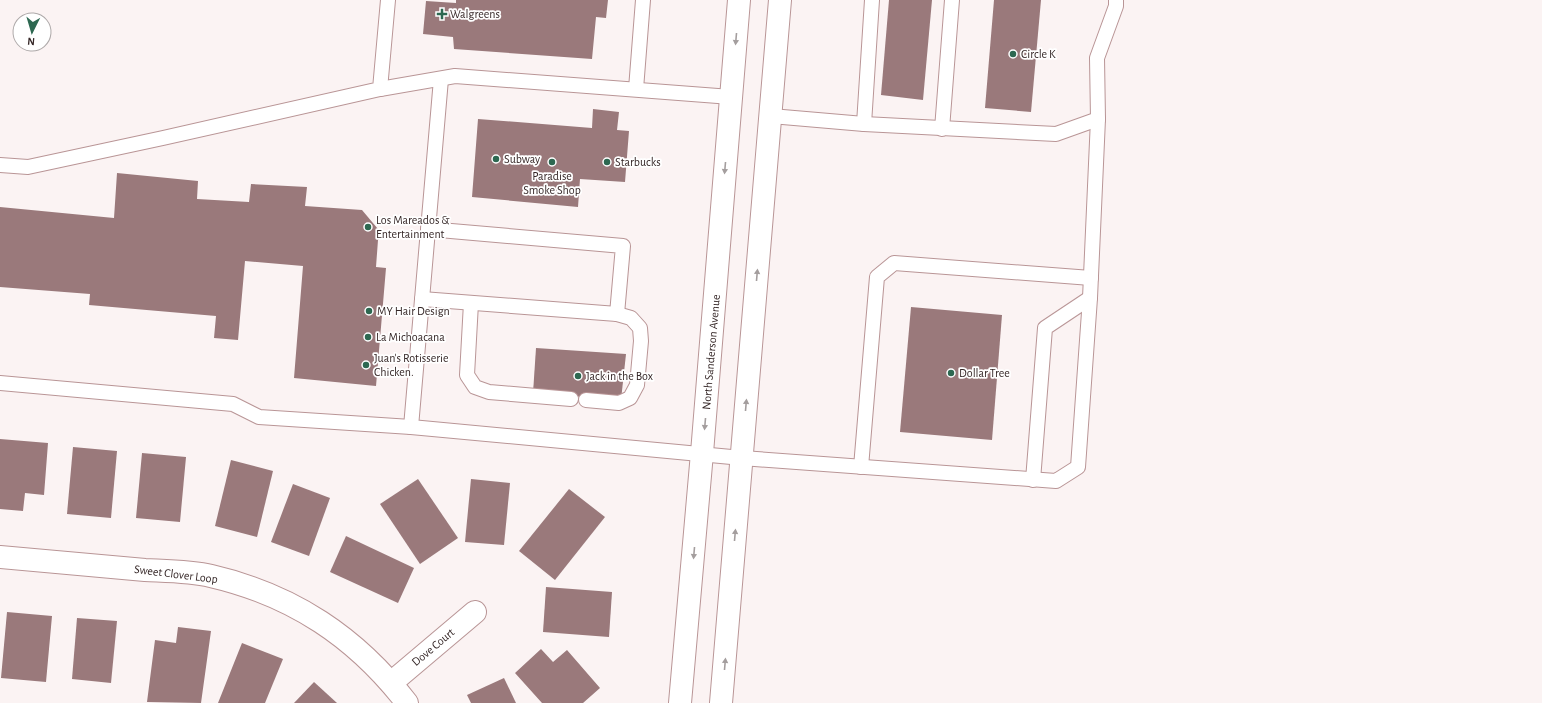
<svg xmlns="http://www.w3.org/2000/svg" width="1542" height="703" font-family="'Alegreya Sans',sans-serif">
  <style>
    .building { fill: #9a797b }
    .lines { fill: none; stroke-linecap: round; stroke-linejoin: round }
    .lane-casing { stroke: #b99596; stroke-width: 16 }
    .street-casing { stroke: #b99596; stroke-width: 24 }
    .highway-casing { stroke: #b99596; stroke-width: 24 }
    .lane { stroke: #fff; stroke-width: 14 }
    .street { stroke: #fff; stroke-width: 22 }
    .highway { stroke: #fff; stroke-width: 22 }
    .oneway { fill: #a49e9e }
    .poi-dot { fill: #2d6851; stroke: #fff; stroke-width: 1.5 }
    .labels { text-anchor: middle; stroke-width: 3.5; stroke-linejoin: round; paint-order: stroke }
    .poi-label { font-size: 12px; fill: #352727; stroke: #fff; text-anchor: start }
    .street-label { font-size: 12px; fill: #352727; stroke: #fff }
  </style>
  <rect width="100%" height="100%" fill="#fbf3f3"/>
  <g class="building">
    <path d="M456 0H608L606 18 596 17 592 59 454 49 453 37 423 34 426 1 456 3Z"/>
    <path d="M889 0H932L923 100 881 95Z"/>
    <path d="M994 0H1041L1031 112 985 108Z"/>
    <path d="M593 109 619 112 617 130 629 131 625 182 580 179 578 207 472 197 478 119 592 128Z"/>
    <path d="M117 173 198 181 197 199 249 202 251 184 307 187 305 206 362 210 383 235 378 240 376 267 386 268 376 386 294 378 303 266 245 261 238 340 214 338 216 316 89 305 90 294 0 287V207L114 218Z"/>
    <path d="M911 307 1002 315 992 440 900 432Z"/>
    <path d="M536 348 626 354 621 400 533 393Z"/>
    <path d="M0 439 48 443 44 495 25 493 23 511 0 509Z"/>
    <path d="M73 447 117 451 111 518 67 514Z"/>
    <path d="M142 453 186 457 180 522 136 518Z"/>
    <path d="M231 460 273 471 257 537 215 526Z"/>
    <path d="M418 479 458 538 420 564 380 504Z"/>
    <path d="M471 479 510 483 504 545 465 542Z"/>
    <path d="M293 484 330 498 309 556 271 542Z"/>
    <path d="M569 489 605 517 555 580 519 551Z"/>
    <path d="M346 536 414 568 398 603 330 572Z"/>
    <path d="M546 587 612 592 609 637 543 632Z"/>
    <path d="M7 612 52 616 46 682 1 678Z"/>
    <path d="M77 618 117 621 111 683 72 679Z"/>
    <path d="M178 627 211 631 201 703 147 702 155 640 176 643Z"/>
    <path d="M242 643 283 659 265 703H218Z"/>
    <path d="M541 649 553 662 567 650 600 688 583 703H542L515 673Z"/>
    <path d="M504 678 516 703H471L467 695Z"/>
    <path d="M314 682 337 703H294Z"/>
  </g>
  <g class="lines">
    <defs>
      <g id="lane">
        <path d="M441 79 411 427 742 458 1056 481 1078 467 1090 298 1098 119"/>
        <path d="M380 89 455 76 731 97"/>
        <path d="M636 89 643 0"/>
        <path d="M771 116 864 124 1056 134 1098 119 1097 58 1116 6V0"/>
        <path d="M864 124 872 0"/>
        <path d="M942 129 952 0"/>
        <path d="M0 165 28 167 163 138 380 89 388 0"/>
        <path d="M422 299 617 314 623 246 428 229"/>
        <path d="M471 303 467 375 475 387 489 392 571 399"/>
        <path d="M0 383 233 404 259 417 411 427"/>
        <path d="M586 400 619 403 630 398 637 385 641 341 640 328 631 318 617 314"/>
        <path d="M861 467 877 277 894 263 1091 278"/>
        <path d="M1033 480 1045 328 1090 298"/>
      </g>
      <g id="street">
        <path d="M0 557C48 561 96 566 145 570 165 571 191 571 211 576 293 595 356 637 407 703"/>
        <path d="M391 683 475 612"/>
      </g>
      <g id="highway">
        <path d="M680 703 702 453 739 0"/>
        <path d="M721 703 780 0"/>
      </g>
    </defs>
    <use href="#lane" class="lane-casing"/>
    <use href="#street" class="street-casing"/>
    <use href="#highway" class="highway-casing"/>
    <use href="#lane" class="lane"/>
    <use href="#street" class="street"/>
    <use href="#highway" class="highway"/>
  </g>
  <defs><path id="oneway-solid" d="M-6-.8H1V-3.2L6.5 0L1 3.2V.8H-6Z"/></defs>
  <g class="oneway">
    <use href="#oneway-solid" transform="translate(736 39) rotate(95)"/>
    <use href="#oneway-solid" transform="translate(725 168) rotate(95)"/>
    <use href="#oneway-solid" transform="translate(757 275) rotate(-85)"/>
    <use href="#oneway-solid" transform="translate(746 405) rotate(-85)"/>
    <use href="#oneway-solid" transform="translate(705 424) rotate(95)"/>
    <use href="#oneway-solid" transform="translate(735 535) rotate(-85)"/>
    <use href="#oneway-solid" transform="translate(694 553) rotate(95)"/>
    <use href="#oneway-solid" transform="translate(725 664) rotate(-85)"/>
  </g>
  <g class="poi-dot">
    <path d="M440 8h4v4h4v4h-4v4h-4v-4h-4v-4h4z"/>
    <circle cx="1013" cy="54" r="4"/>
    <circle cx="496" cy="159" r="4"/>
    <circle cx="552" cy="162" r="4"/>
    <circle cx="607" cy="162" r="4"/>
    <circle cx="368" cy="227" r="4"/>
    <circle cx="369" cy="311" r="4"/>
    <circle cx="368" cy="337" r="4"/>
    <circle cx="366" cy="365" r="4"/>
    <circle cx="951" cy="373" r="4"/>
    <circle cx="578" cy="376" r="4"/>
  </g>
  <g class="labels">
    <g class="poi-label">
      <text x="450" y="18">Walgreens</text>
      <text x="1021" y="58">Circle K</text>
      <text x="504" y="163">Subway</text>
      <text x="615" y="166">Starbucks</text>
      <text x="552" y="180" text-anchor="middle">Paradise<tspan x="552" dy="14">Smoke Shop</tspan></text>
      <text x="376" y="224">Los Mareados &amp;<tspan x="376" dy="14">Entertainment</tspan></text>
      <text x="377" y="315">MY Hair Design</text>
      <text x="376" y="341">La Michoacana</text>
      <text x="374" y="362">Juan's Rotisserie<tspan x="374" dy="14">Chicken.</tspan></text>
      <text x="959" y="377">Dollar Tree</text>
      <text x="586" y="380">Jack in the Box</text>
    </g>
    <g class="street-label">
      <text transform="translate(711 352) rotate(-85)" y="4">North Sanderson Avenue</text>
      <text transform="translate(176 574) rotate(7)" y="4">Sweet Clover Loop</text>
      <text transform="translate(433 647) rotate(-40)" y="4">Dove Court</text>
    </g>
  </g>
  <g transform="translate(32 32) rotate(185)"><circle r="19" fill="#ffffff" stroke="#aea9a9"/>
  <path d="M0-3L7 15L0 10L-7 15Z" fill="#2d6851"/>
  <text y="-6" font-size="11" font-weight="bold" text-anchor="middle" fill="#352727">N</text>
  </g>
</svg>
